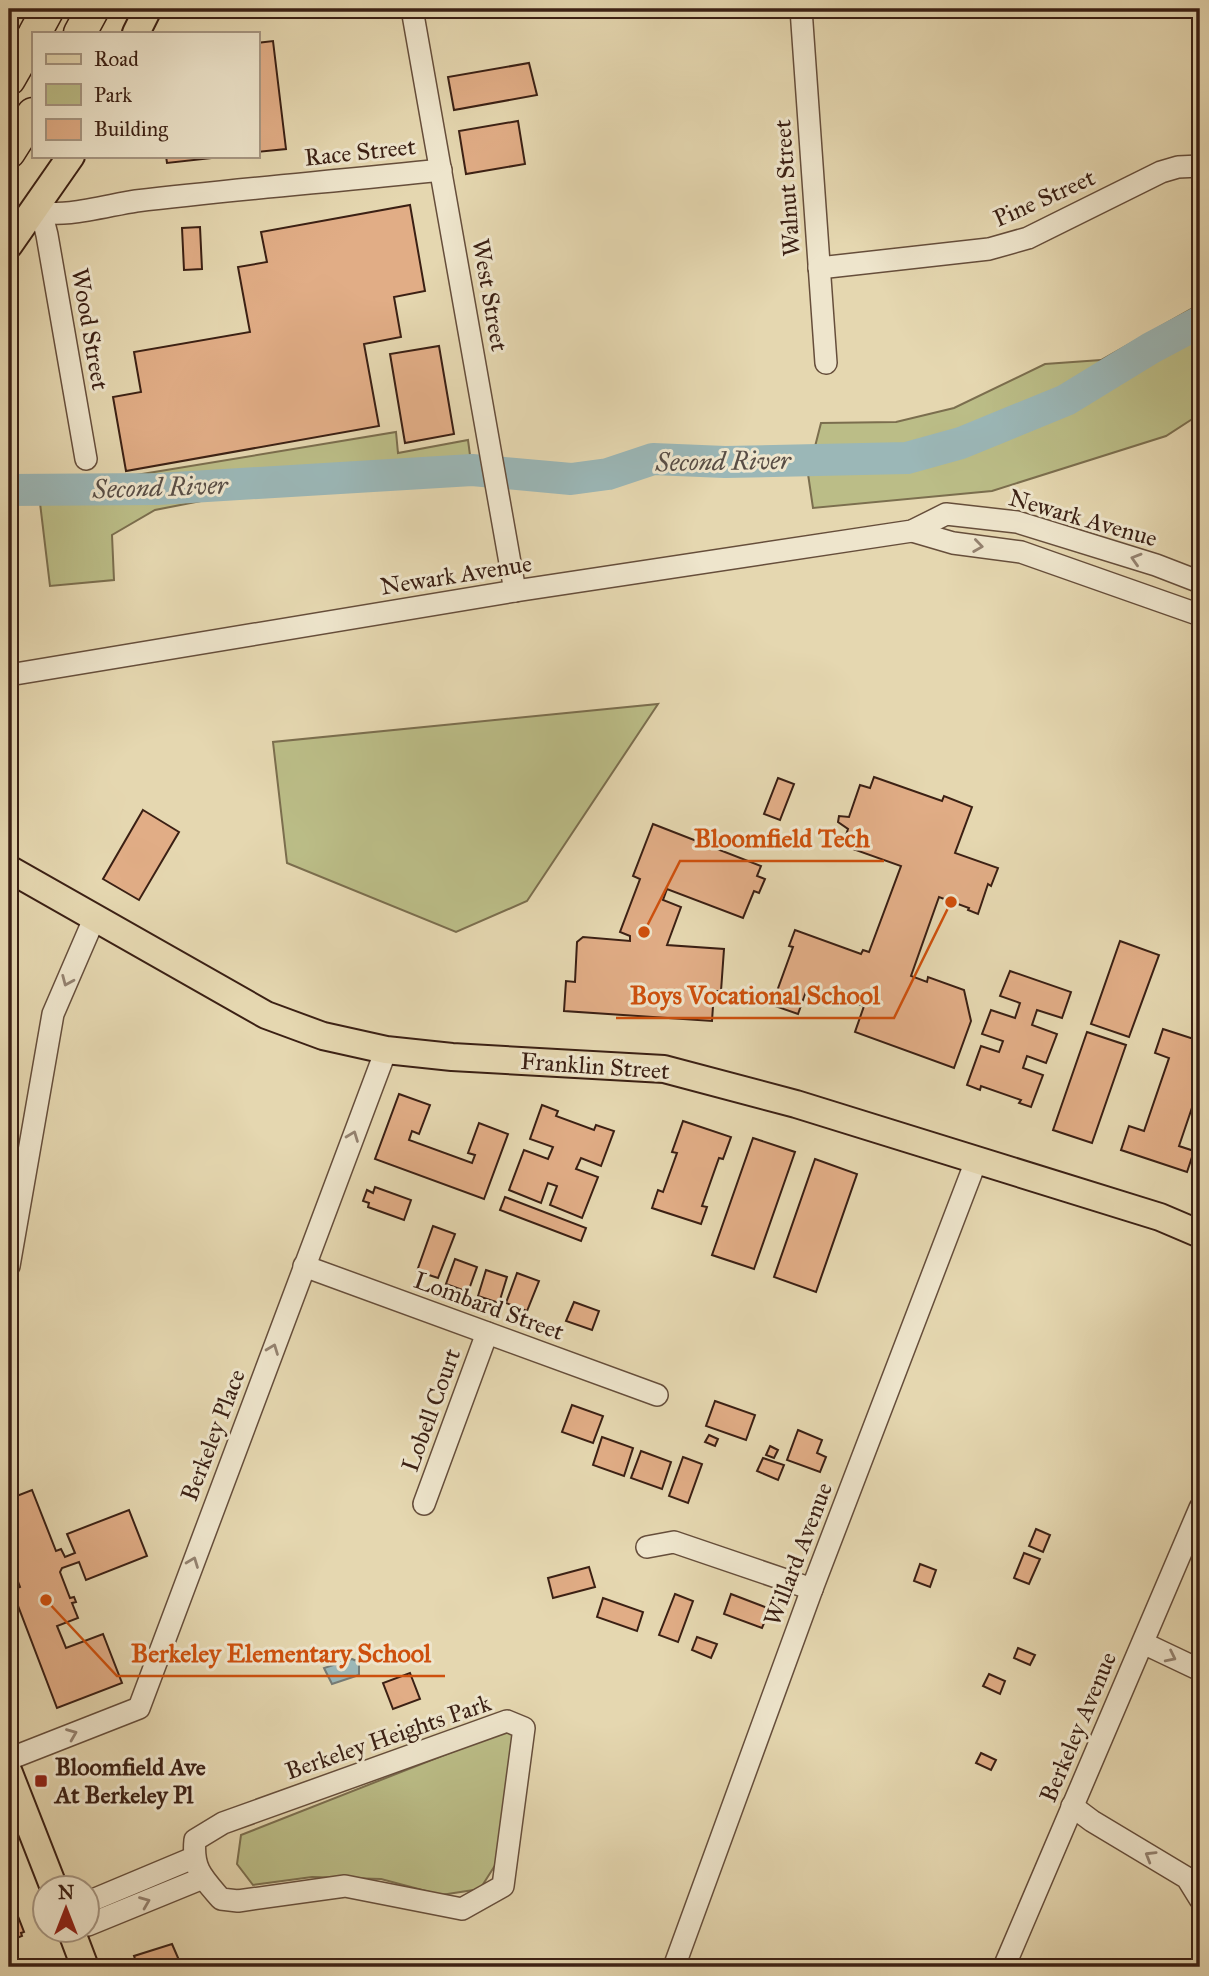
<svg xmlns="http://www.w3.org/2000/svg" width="1209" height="1976" font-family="'IM FELL Great Primer',serif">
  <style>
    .green { fill: #bbbd87; stroke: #7b6e4e; stroke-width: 2 }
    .water { fill: #9bb7b7; stroke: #757b76; stroke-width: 2 }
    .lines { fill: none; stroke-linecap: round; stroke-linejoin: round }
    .river { stroke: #9bb7b7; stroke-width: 32 }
    .building { fill: #e1ad86; stroke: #3b2014; stroke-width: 2 }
    .minor-casing { stroke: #664e3b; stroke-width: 24 }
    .major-casing { stroke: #3b2014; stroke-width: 30 }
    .highway-casing { stroke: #3b2014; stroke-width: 35 }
    .minor { stroke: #eee5cc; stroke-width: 21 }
    .major { stroke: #e5d7b0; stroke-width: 26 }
    .highway { stroke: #e5d7b0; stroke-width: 32 }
    .oneway { stroke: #948270 }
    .poi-dot { fill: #8f2418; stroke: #eee5cc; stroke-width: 2.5 }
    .labels { text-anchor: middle; stroke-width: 6; stroke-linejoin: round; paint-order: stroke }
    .street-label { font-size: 24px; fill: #3b2014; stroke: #eee5cc }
    .poi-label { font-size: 24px; font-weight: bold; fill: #3b2014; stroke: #eee5cc; text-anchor: start }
    .water-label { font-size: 26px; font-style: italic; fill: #584d45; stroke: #eee5cc }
    .leader { fill: none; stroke: #ce500d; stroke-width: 2.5 }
    .callout-dot { fill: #ce500d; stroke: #eee5cc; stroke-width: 2.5 }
    .callout-label { font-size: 26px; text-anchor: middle; font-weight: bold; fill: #ce500d; stroke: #eee5cc; stroke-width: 6; stroke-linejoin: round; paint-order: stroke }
  </style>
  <rect width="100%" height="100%" fill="#e5d7b0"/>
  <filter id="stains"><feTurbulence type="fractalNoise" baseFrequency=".00286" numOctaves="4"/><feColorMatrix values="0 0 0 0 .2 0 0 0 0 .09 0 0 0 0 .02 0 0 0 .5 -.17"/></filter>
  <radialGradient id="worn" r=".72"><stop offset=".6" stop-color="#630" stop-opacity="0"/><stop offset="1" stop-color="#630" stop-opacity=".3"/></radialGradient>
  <g class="green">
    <path d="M1200 304V414L1166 436 992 491 813 508 808 474 821 423 896 422 954 408 1045 364 1101 360Z"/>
    <path d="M396 432 398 453 468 440 472 470 313 479 155 510 112 535 114 580 50 586 40 503 136 475Z"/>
    <path d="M658 704 527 901 456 932 287 863 273 742Z"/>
    <path d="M513 1728 515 1748 501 1856 480 1889 441 1895 381 1879 312 1877 253 1885 237 1864 241 1835Z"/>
  </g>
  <path class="water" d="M352 1659 359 1662V1675L332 1684 324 1668Z"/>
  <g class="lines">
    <path class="river" d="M9 490 158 489 472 470 571 479 608 474 653 459 725 462 907 458 961 443 1066 400 1151 348 1200 322"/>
  </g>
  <g class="building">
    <path d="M273 41 286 149 257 152V43Z"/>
    <path d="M529 63 537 95 454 110 448 77Z"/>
    <path d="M518 121 525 164 466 174 459 131Z"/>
    <path d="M166 156H230L167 163Z"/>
    <path d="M410 205 425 291 394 297 401 337 364 344 379 426 126 471 113 397 141 392 134 352 250 332 238 267 267 262 261 232Z"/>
    <path d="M200 227 202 269 184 270 182 228Z"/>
    <path d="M439 346 454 434 405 443 390 354Z"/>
    <path d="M874 777 942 801 944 796 972 807 955 853 998 868 991 886 988 884 978 914 968 910 969 908 939 897 911 976 927 982 928 977 964 990 971 1021 954 1068 855 1032 864 1006 808 986 798 1014 772 1005 793 947 789 946 795 930 861 954 863 950 869 952 901 866 850 848 854 838 846 835 848 829 838 822 839 816 849 817 860 785 870 788Z"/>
    <path d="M778 778 794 784 780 820 764 814Z"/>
    <path d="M143 810 179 832 139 900 103 879Z"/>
    <path d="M653 824 761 866 757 876 765 879 759 893 754 891 743 918 667 889 663 900 681 907 667 945 724 949 721 991H714L712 1021 564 1011 566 981 575 982 577 942 583 937 630 941V936L620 932 640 879 633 876Z"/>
    <path d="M1120 941 1159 955 1129 1037 1091 1024Z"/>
    <path d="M1010 971 1071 992 1062 1018 1037 1010 1032 1025 1057 1034 1046 1063 1027 1056 1023 1068 1043 1075 1031 1107 1019 1103 1021 1100 981 1086 980 1090 967 1085 981 1046 999 1052 1003 1041 982 1034 991 1010 1015 1018 1020 1003 1000 996Z"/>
    <path d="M1163 1029 1200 1041V1084L1179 1146 1194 1151 1187 1172 1121 1150 1129 1126 1144 1131 1169 1058 1155 1053Z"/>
    <path d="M1087 1032 1126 1045 1092 1143 1053 1130Z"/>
    <path d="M399 1094 430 1105 419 1134 412 1131 409 1140 472 1163 475 1155 468 1153 479 1123 508 1134 484 1199 375 1159Z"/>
    <path d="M542 1105 558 1111 556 1116 594 1130 596 1125 614 1131 601 1166 581 1158 576 1169 598 1177 582 1218 550 1205 557 1186 548 1183 541 1203 509 1190 524 1150 548 1159 553 1147 530 1139Z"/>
    <path d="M683 1121 731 1137 723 1159 719 1158 702 1206 707 1207 701 1224 652 1208 658 1190 663 1192 677 1153 672 1152Z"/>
    <path d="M753 1138 795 1152 754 1269 712 1255Z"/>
    <path d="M815 1159 857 1174 816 1292 774 1277Z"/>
    <path d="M375 1187 411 1200 404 1220 368 1207 369 1203 363 1201 367 1190 373 1193Z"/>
    <path d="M505 1197 586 1228 581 1241 500 1210Z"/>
    <path d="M433 1226 455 1234 438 1278 417 1271Z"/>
    <path d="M455 1259 477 1267 468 1292 446 1284Z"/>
    <path d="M486 1270 507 1277 499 1303 478 1296Z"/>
    <path d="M517 1273 539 1281 527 1311 506 1303Z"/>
    <path d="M574 1302 599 1311 592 1330 566 1321Z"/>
    <path d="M715 1401 755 1415 746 1440 706 1426Z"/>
    <path d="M572 1405 603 1416 593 1443 562 1432Z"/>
    <path d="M798 1430 822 1440 817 1453 826 1457 820 1472 787 1460Z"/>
    <path d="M709 1435 718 1439 715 1446 705 1442Z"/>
    <path d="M602 1437 633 1448 624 1476 593 1465Z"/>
    <path d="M770 1446 778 1450 774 1458 766 1455Z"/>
    <path d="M641 1451 671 1462 662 1489 631 1478Z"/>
    <path d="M683 1457 702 1464 688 1503 669 1496Z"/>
    <path d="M763 1458 784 1465 778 1480 757 1471Z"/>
    <path d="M32 1490 56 1551 61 1549 65 1557 75 1553 67 1534 129 1510 147 1556 86 1580 79 1562 62 1568 60 1572 70 1598 74 1597 76 1602 72 1603 78 1618 57 1626 66 1648 103 1634 122 1683 57 1708 12 1590 20 1587 14 1571 9 1573V1499Z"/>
    <path d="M1036 1529 1050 1535 1043 1552 1029 1546Z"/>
    <path d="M1024 1553 1040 1559 1029 1584 1014 1578Z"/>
    <path d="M920 1564 936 1570 930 1587 914 1581Z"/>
    <path d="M589 1567 595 1587 553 1598 548 1578Z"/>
    <path d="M675 1594 693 1601 678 1642 659 1635Z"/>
    <path d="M731 1594 770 1609 762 1628 724 1614Z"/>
    <path d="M603 1598 643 1612 637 1631 597 1617Z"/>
    <path d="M697 1637 717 1644 711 1658 692 1650Z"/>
    <path d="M1018 1648 1035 1655 1030 1665 1014 1658Z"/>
    <path d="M410 1673 420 1699 393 1709 383 1683Z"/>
    <path d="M989 1674 1005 1681 1000 1694 983 1686Z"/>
    <path d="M981 1753 996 1760 991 1770 976 1763Z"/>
    <path d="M9 1893 24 1932 21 1933 22 1936 9 1941Z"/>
    <path d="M172 1944 182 1967H138L134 1956Z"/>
  </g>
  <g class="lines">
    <defs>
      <g id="minor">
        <path d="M412 9 515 591"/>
        <path d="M801 9 826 363"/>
        <path d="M35 210C60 220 108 205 136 201 237 189 339 181 441 170"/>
        <path d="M35 210 44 223 47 235 86 459"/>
        <path d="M819 268 989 249 1028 238 1161 172 1178 167 1200 166"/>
        <path d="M912 531 953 543 1021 552 1200 615"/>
        <path d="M9 675 515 591 912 531 946 514 1017 522 1156 565 1200 582"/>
        <path d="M9 1266 53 1014 94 919"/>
        <path d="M304 1266 657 1395"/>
        <path d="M424 1504 487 1333"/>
        <path d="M647 1547 674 1542 812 1589"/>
        <path d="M1143 1643 1200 1670"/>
        <path d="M507 1721 524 1728 503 1886 462 1909 345 1886 238 1901 221 1899C203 1878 192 1869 195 1840L223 1823Z"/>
        <path d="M9 1759 139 1708 386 1050"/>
        <path d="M1072 1806 1092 1821 1187 1878 1200 1899"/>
        <path d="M88 1902 193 1858"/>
        <path d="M88 1925 203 1878"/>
        <path d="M674 1967 812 1589 976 1161"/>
        <path d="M1004 1967 1200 1508"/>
      </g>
      <g id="major">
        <path d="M136 33 148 9"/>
        <path d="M9 245 71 156"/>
        <path d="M9 869 266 1015 323 1036 386 1050 452 1057 664 1069 796 1104 1160 1217 1200 1234"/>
        <path d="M9 1773 54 1888"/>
        <path d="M71 1930 85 1967"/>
      </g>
      <g id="highway">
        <path d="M35 33 48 9"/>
        <path d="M80 33 93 9"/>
        <path d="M9 79 33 37"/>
        <path d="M9 152 33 114"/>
      </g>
    </defs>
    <use href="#minor" class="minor-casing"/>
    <use href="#major" class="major-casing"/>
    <use href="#highway" class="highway-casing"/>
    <use href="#minor" class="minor"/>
    <use href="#major" class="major"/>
    <use href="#highway" class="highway"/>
  </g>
  <defs><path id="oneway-chevron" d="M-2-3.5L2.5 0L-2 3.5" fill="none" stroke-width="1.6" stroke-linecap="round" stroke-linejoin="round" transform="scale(1.75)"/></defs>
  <g class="oneway">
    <use href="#oneway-chevron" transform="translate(978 546) rotate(8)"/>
    <use href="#oneway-chevron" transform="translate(1136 559) rotate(-163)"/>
    <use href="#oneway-chevron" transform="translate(67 981) rotate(113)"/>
    <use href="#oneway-chevron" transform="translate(353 1136) rotate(-69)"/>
    <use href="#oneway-chevron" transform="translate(273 1349) rotate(-69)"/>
    <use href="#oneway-chevron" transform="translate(193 1562) rotate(-69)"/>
    <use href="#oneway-chevron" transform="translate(1171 1657) rotate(26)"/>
    <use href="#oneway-chevron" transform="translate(72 1734) rotate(-22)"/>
    <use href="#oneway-chevron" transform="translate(1150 1856) rotate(-149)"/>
    <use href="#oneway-chevron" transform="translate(145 1902) rotate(-22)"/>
  </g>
  <rect class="poi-dot" x="34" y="1774" width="14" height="14" rx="3.5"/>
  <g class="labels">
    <g class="street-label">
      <text transform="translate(360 152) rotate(-6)" y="8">Race Street</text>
      <text transform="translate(787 188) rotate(-94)" y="8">Walnut Street</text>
      <text transform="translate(1044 198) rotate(-24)" y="8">Pine Street</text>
      <text transform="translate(490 295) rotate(80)" y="8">West Street</text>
      <text transform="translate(90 329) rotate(80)" y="8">Wood Street</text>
      <text transform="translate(1083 518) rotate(16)" y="8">Newark Avenue</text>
      <text transform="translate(456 575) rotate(-9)" y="8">Newark Avenue</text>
      <text transform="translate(595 1066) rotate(4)" y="8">Franklin Street</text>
      <text transform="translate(489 1306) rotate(20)" y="8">Lombard Street</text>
      <text transform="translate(431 1410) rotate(-70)" y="8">Lobell Court</text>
      <text transform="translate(213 1435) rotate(-69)" y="8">Berkeley Place</text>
      <text transform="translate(798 1554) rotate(-69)" y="8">Willard Avenue</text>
      <text transform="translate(1078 1727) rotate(-67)" y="8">Berkeley Avenue</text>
      <text transform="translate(388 1737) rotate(-19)" y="8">Berkeley Heights Park</text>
    </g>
    <g class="poi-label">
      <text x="55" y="1775">Bloomfield Ave<tspan x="55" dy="28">At Berkeley Pl</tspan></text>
    </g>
    <g class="water-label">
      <text transform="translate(723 461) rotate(-1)" y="9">Second River</text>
      <text transform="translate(160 487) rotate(-2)" y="9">Second River</text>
    </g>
  </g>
  <path class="leader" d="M644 932L680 861H884M951 902L894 1018H616M46 1600L117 1676H445"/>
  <g class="callout-dot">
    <circle cx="644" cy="932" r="7"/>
    <circle cx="951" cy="902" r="7"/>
    <circle cx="46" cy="1600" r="7"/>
  </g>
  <g class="callout-label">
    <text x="782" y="847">Bloomfield Tech</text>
    <text x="755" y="1004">Boys Vocational School</text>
    <text x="281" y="1662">Berkeley Elementary School</text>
  </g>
  <rect width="1209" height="1976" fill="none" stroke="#e5d7b0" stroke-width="35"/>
  <rect x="10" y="10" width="1188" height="1955" fill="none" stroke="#3b2014" stroke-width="3.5"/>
  <rect x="18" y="18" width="1174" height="1941" fill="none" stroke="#3b2014" stroke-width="2"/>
  <rect x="32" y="32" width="228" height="126" fill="#eee5cc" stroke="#a69682" stroke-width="2"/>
  <rect x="46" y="54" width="35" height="10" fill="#e5d7b0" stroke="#a69682" stroke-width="2"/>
  <text x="94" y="66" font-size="21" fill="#3b2014">Road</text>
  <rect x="46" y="84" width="35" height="21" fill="#bbbd87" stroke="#a69682" stroke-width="2"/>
  <text x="94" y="102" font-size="21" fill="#3b2014">Park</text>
  <rect x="46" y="119" width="35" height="21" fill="#e1ad86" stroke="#a69682" stroke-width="2"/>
  <text x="94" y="136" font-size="21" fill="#3b2014">Building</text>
  <g transform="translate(66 1909)"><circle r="33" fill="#eee5cc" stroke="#a69682" stroke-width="2"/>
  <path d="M0-5L12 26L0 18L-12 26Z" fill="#8f2418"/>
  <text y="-10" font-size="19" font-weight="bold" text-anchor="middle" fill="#3b2014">N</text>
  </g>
  <rect width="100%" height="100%" filter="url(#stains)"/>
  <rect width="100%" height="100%" fill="url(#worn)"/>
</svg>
